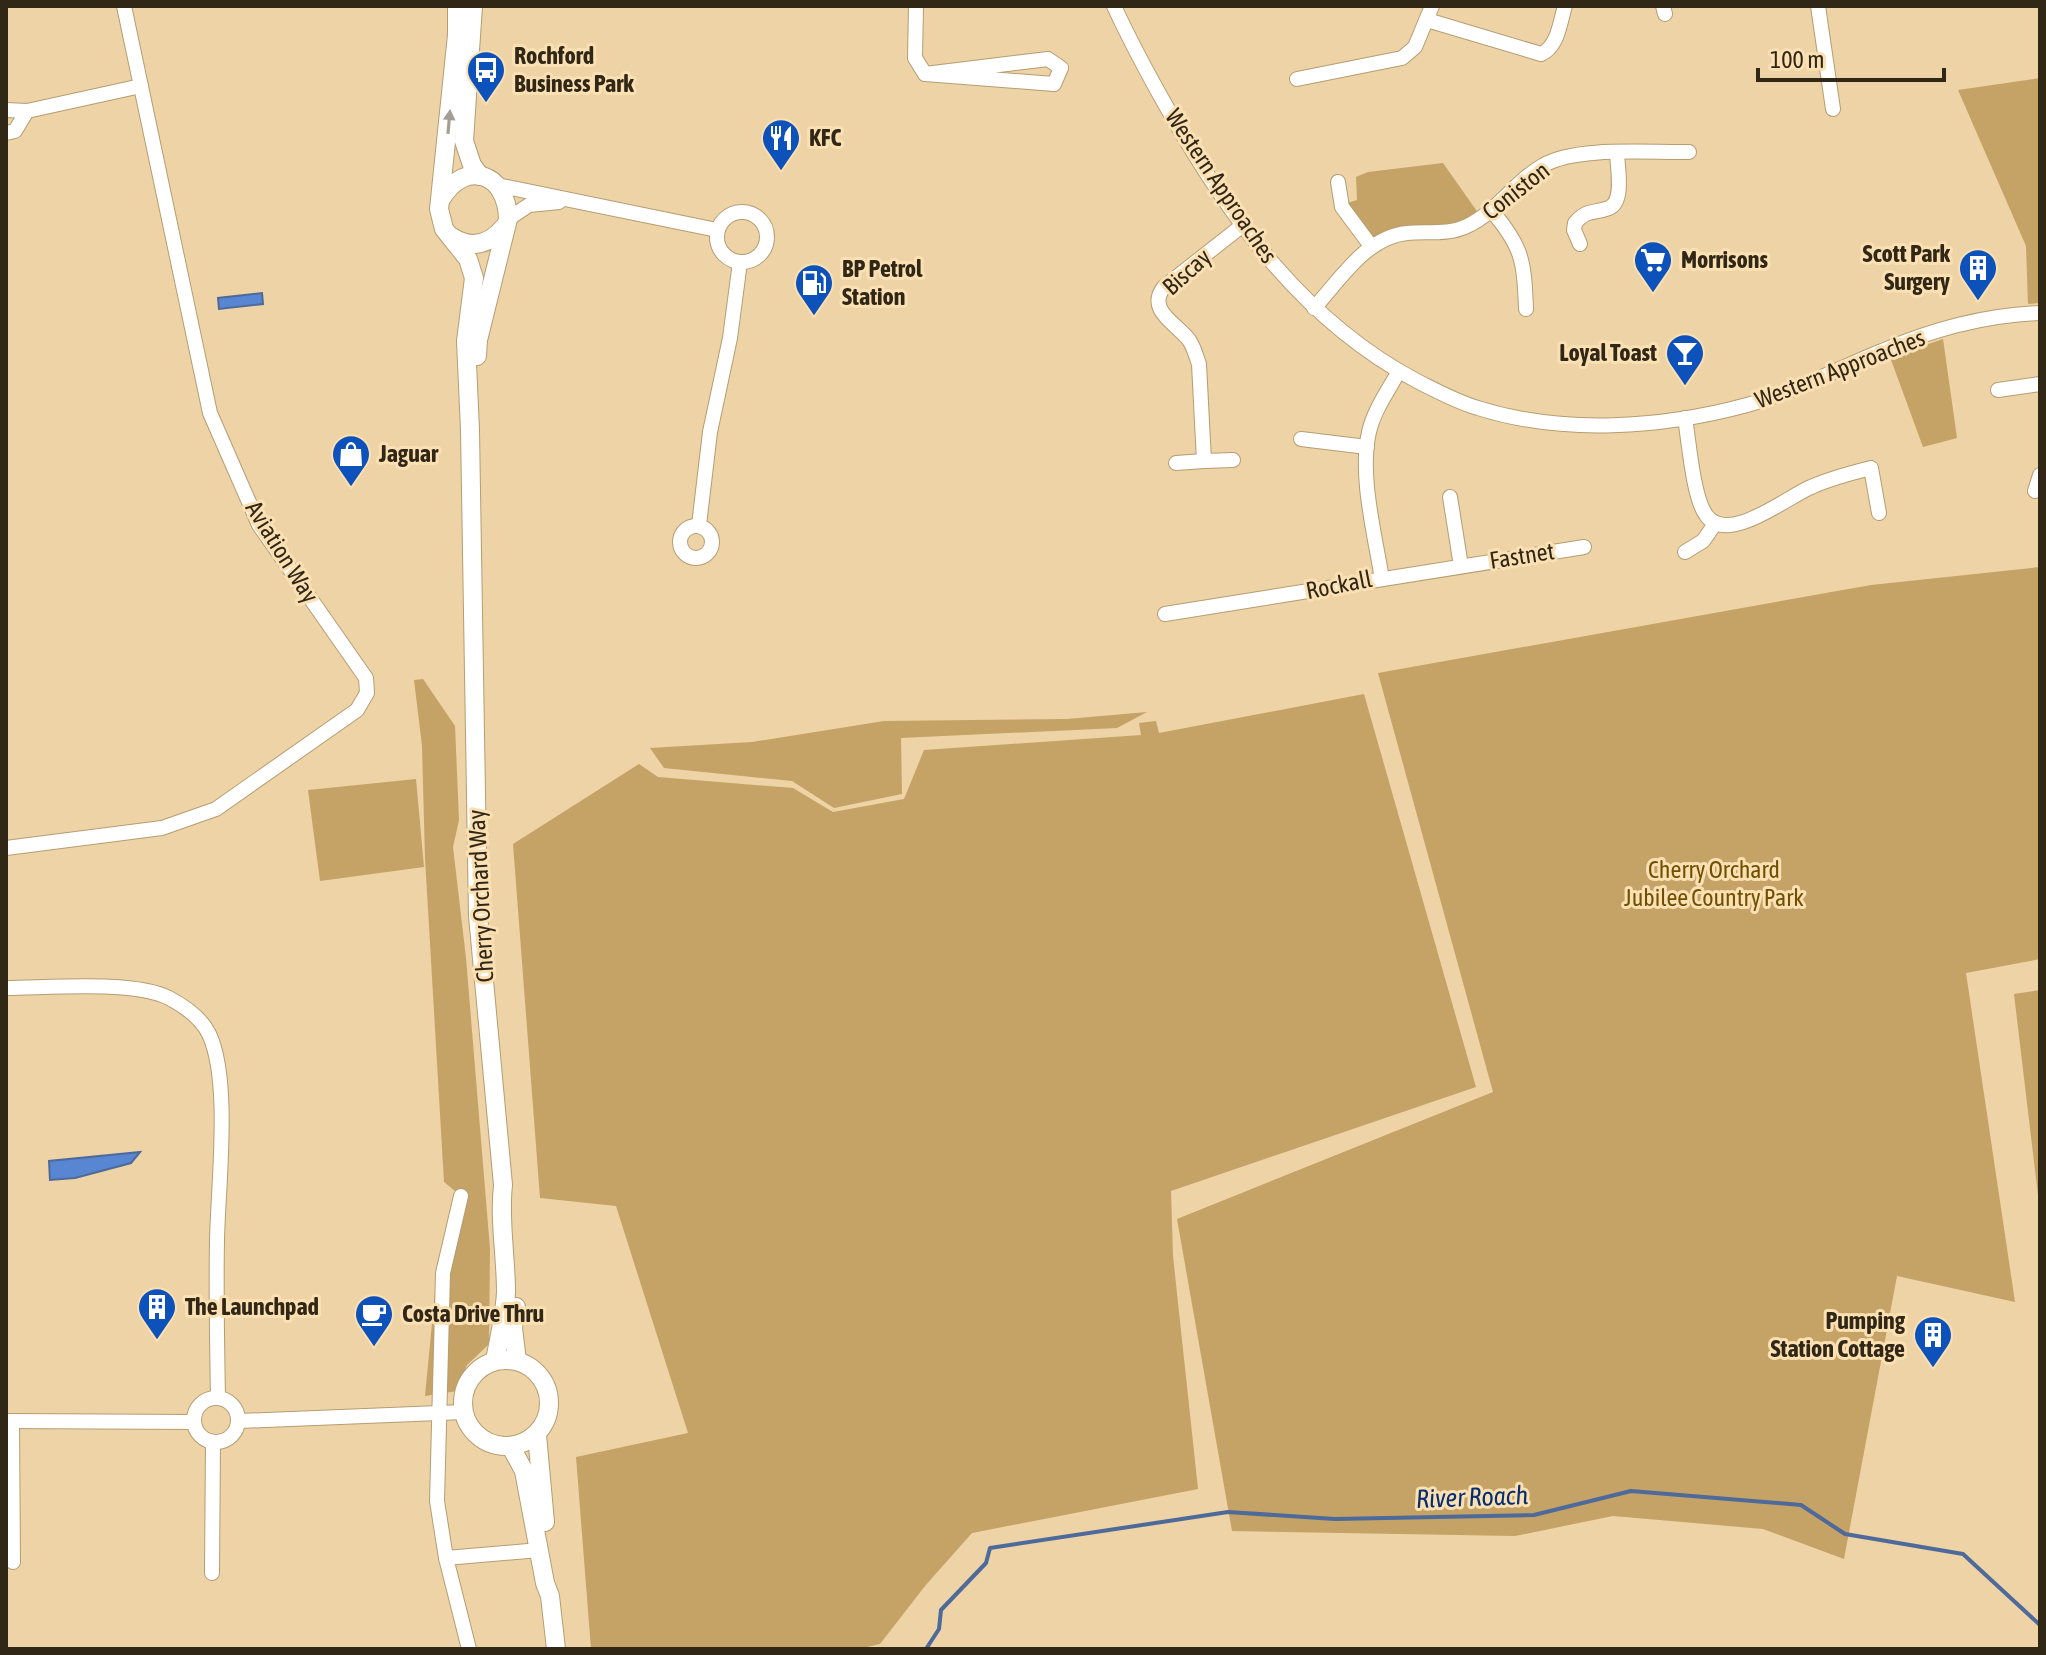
<svg xmlns="http://www.w3.org/2000/svg" width="2046" height="1655" font-family="'Asap Condensed',sans-serif">
  <style>
    .green { fill: #c5a265 }
    .water { fill: #5986d2; stroke: #4d6a9a; stroke-width: 2 }
    .lines { fill: none; stroke-linecap: round; stroke-linejoin: round }
    .stream { stroke: #4d6a9a; stroke-width: 4 }
    .minor-casing { stroke: #b69d72; stroke-width: 16 }
    .major-casing { stroke: #b69d72; stroke-width: 20 }
    .minor { stroke: #fff; stroke-width: 14 }
    .major { stroke: #fff; stroke-width: 18 }
    .oneway { fill: #a29e96 }
    .labels { text-anchor: middle; stroke-width: 6; stroke-linejoin: round; paint-order: stroke }
    .poi-label { font-size: 24px; font-weight: bold; fill: #312716; stroke: #fbe0b3; text-anchor: start }
    .street-label { font-size: 24px; fill: #312716; stroke: #fbe0b3 }
    .park-label { font-size: 24px; fill: #704f01; stroke: #fbe0b3 }
    .water-label { font-size: 26px; font-style: italic; fill: #052e71; stroke: #fbe0b3 }
  </style>
  <rect width="100%" height="100%" fill="#edd3a6"/>
  <g class="green">
    <path d="M2040 78V303L2028 304 2026 246 1958 90Z"/>
    <path d="M1443 163 1481 217 1371 246 1347 203 1357 200 1356 177 1368 172Z"/>
    <path d="M1943 339 1957 438 1923 447 1890 357Z"/>
    <path d="M2040 567V959L1966 973 2015 1302 1897 1276 1844 1559 1763 1529 1613 1516 1515 1536 1232 1531 1177 1219 1493 1092 1378 673 1871 585Z"/>
    <path d="M423 679 455 726 459 820 453 847 466 958 490 1249 489 1344 467 1365 457 1391 425 1396 436 1282 467 1201 444 1182 425 858 422 746 414 680Z"/>
    <path d="M1364 694 1476 1087 1171 1191 1173 1256 1198 1489 972 1533 925 1586 880 1644 859 1649H591L576 1457 688 1433 616 1206 540 1198 513 844 639 764 658 777 793 788 833 812 904 799 924 750 1141 735 1139 723 1156 721 1159 733Z"/>
    <path d="M1147 712 1117 728 901 738 902 794 834 808 792 781 664 768 650 748 752 742 884 721 1067 719Z"/>
    <path d="M416 779 424 867 320 881 308 790Z"/>
    <path d="M2040 990V1212L2014 994Z"/>
  </g>
  <g class="water">
    <path d="M262 293 263 304 219 309 218 298Z"/>
    <path d="M140 1152 131 1163 75 1178 50 1180 49 1161Z"/>
  </g>
  <g class="lines">
    <path class="stream" d="M926 1649 939 1629 941 1610 986 1563 990 1548 1228 1512 1335 1519 1534 1515 1631 1491 1801 1505 1845 1534 1963 1554 2040 1625"/>
    <defs>
      <g id="minor">
        <path d="M916 6 915 58 925 74"/>
        <path d="M1114 6C1131 43 1150 78 1170 113 1232 221 1305 322 1417 381 1437 391 1457 402 1478 408 1563 435 1662 428 1747 405 1794 392 1837 369 1882 351 1931 330 1987 315 2040 313"/>
        <path d="M1663 6 1665 14"/>
        <path d="M1818 6 1833 109"/>
        <path d="M1427 20 1541 54C1558 47 1560 22 1565 6"/>
        <path d="M1048 59 1061 68 1054 84 925 74Z"/>
        <path d="M1297 79 1402 58 1415 47 1432 6"/>
        <path d="M6 110 27 111 141 86"/>
        <path d="M6 133 15 131 27 111"/>
        <path d="M1338 182 1342 207 1371 246"/>
        <path d="M497 185 717 230"/>
        <path d="M1491 210C1523 247 1524 261 1526 309"/>
        <circle cx="742" cy="237" r="25"/>
        <path d="M508 219 529 205 559 202"/>
        <path d="M1580 244 1574 230 1575 223C1588 208 1594 214 1609 208 1625 201 1617 166 1617 152"/>
        <path d="M1314 308C1340 280 1366 237 1407 233 1426 231 1449 235 1467 226 1497 212 1515 181 1544 165 1576 146 1651 153 1689 152"/>
        <path d="M1998 390 2040 384"/>
        <path d="M1685 418C1689 442 1693 497 1706 515 1727 546 1787 497 1811 487 1831 478 1851 473 1871 468L1879 513"/>
        <path d="M1301 439 1367 447"/>
        <path d="M1233 460 1204 461 1199 364C1196 356 1194 347 1189 340 1176 323 1146 310 1164 287L1243 225"/>
        <path d="M1176 463 1204 461"/>
        <path d="M2035 491 2040 475"/>
        <path d="M1450 497 1461 566"/>
        <path d="M699 525 710 432 730 338 740 262"/>
        <circle cx="696" cy="542" r="16"/>
        <path d="M1685 552 1703 541 1715 524"/>
        <path d="M1382 579C1375 535 1359 475 1369 432 1374 410 1388 391 1399 371"/>
        <path d="M1165 614 1584 547"/>
        <path d="M6 848 162 828 216 809 357 710 367 693 366 678 259 525 210 413 124 6"/>
        <path d="M6 988C47 988 134 980 169 998 184 1006 202 1019 209 1034 231 1080 218 1186 217 1240 216 1292 217 1345 218 1398"/>
        <circle cx="216" cy="1420" r="22"/>
        <path d="M6 1421 194 1422"/>
        <path d="M12 1421 13 1562"/>
        <path d="M239 1421 464 1412"/>
        <path d="M446 1558 437 1501 443 1273 461 1196"/>
        <path d="M212 1573 213 1442"/>
        <path d="M469 1649 446 1558 539 1550"/>
      </g>
      <g id="major">
        <path d="M457 6V35L439 209 444 229 468 259 474 278 466 341 470 430 478 916 503 1185C499 1221 506 1256 506 1292 505 1315 499 1338 495 1361"/>
        <path d="M473 6 464 141 472 165 480 176"/>
        <path d="M441 199C465 159 507 172 508 219L478 340 477 356"/>
        <path d="M452 237C472 250 490 244 504 227"/>
        <path d="M516 1307 513 1328 517 1361"/>
        <circle cx="506" cy="1403" r="43"/>
        <path d="M537 1435 545 1522"/>
        <path d="M511 1447 524 1471 545 1583 550 1596 556 1649"/>
      </g>
    </defs>
    <use href="#minor" class="minor-casing"/>
    <use href="#major" class="major-casing"/>
    <use href="#minor" class="minor"/>
    <use href="#major" class="major"/>
  </g>
  <defs><path id="oneway-solid" d="M-6-.8H1V-3.2L6.5 0L1 3.2V.8H-6Z" transform="scale(2)"/></defs>
  <use class="oneway" href="#oneway-solid" transform="translate(449 122) rotate(-85)"/>
  <defs>
    <symbol id="bus-pin" viewBox="-11 -11 22 30"><path d="M0 17L-7.5 6A9.5 9.5 0 1 1 7.5 6Z" fill="#0d51bb" stroke="#fbe0b3"/><path d="M-5-6H5V4H4V6H2V4H-2V6H-4V4H-5ZM-3.5-4V0h7V-4ZM-3.5 1.2v1.5H-2V1.2ZM2 1.2v1.5H3.5V1.2Z" fill="#fff"/></symbol>
    <symbol id="restaurant-pin" viewBox="-11 -11 22 30"><path d="M0 17L-7.5 6A9.5 9.5 0 1 1 7.5 6Z" fill="#0d51bb" stroke="#fbe0b3"/><path d="M-5-6h1v4h1v-4h1v4h1v-4h1v5L-1.5 .5V6h-2V.5L-5-1ZM5-6V6H3V1.5H1.5Q1.5-4 5-6Z" fill="#fff"/></symbol>
    <symbol id="supermarket-pin" viewBox="-11 -11 22 30"><path d="M0 17L-7.5 6A9.5 9.5 0 1 1 7.5 6Z" fill="#0d51bb" stroke="#fbe0b3"/><path d="M-6-5.5h2.5l.6 2H6L4.5 2H-2.5L-4.4-4H-6ZM-1.5 3.2a1.3 1.3 0 1 0 .1 0ZM3 3.2a1.3 1.3 0 1 0 .1 0Z" fill="#fff"/></symbol>
    <symbol id="building-pin" viewBox="-11 -11 22 30"><path d="M0 17L-7.5 6A9.5 9.5 0 1 1 7.5 6Z" fill="#0d51bb" stroke="#fbe0b3"/><path d="M-4-6H4V6H1V3H-1V6H-4ZM-2.5-4.3h1.7v1.8h-1.7ZM.8-4.3h1.7v1.8H.8ZM-2.5-1h1.7V.8h-1.7ZM.8-1h1.7V.8H.8Z" fill="#fff"/></symbol>
    <symbol id="fuel-pin" viewBox="-11 -11 22 30"><path d="M0 17L-7.5 6A9.5 9.5 0 1 1 7.5 6Z" fill="#0d51bb" stroke="#fbe0b3"/><path d="M-5.5-6h7V0h2V4h1.3V-2.5L3-4.5l.8-.8L6-3V5H2.5V1h-1V6h-7ZM-4.2-4.7v3.2H.2V-4.7Z" fill="#fff"/></symbol>
    <symbol id="bar-pin" viewBox="-11 -11 22 30"><path d="M0 17L-7.5 6A9.5 9.5 0 1 1 7.5 6Z" fill="#0d51bb" stroke="#fbe0b3"/><path d="M-6-5H6L.8 .8V4.5H3.5V6h-7V4.5H-.8V.8Z" fill="#fff"/></symbol>
    <symbol id="shop-pin" viewBox="-11 -11 22 30"><path d="M0 17L-7.5 6A9.5 9.5 0 1 1 7.5 6Z" fill="#0d51bb" stroke="#fbe0b3"/><path d="M-5-2.5h2.3a2.7 3.5 0 0 1 5.4 0H5L5.5 6h-11ZM-1.5-2.5h3a1.5 2.3 0 0 0-3 0Z" fill="#fff"/></symbol>
    <symbol id="cafe-pin" viewBox="-11 -11 22 30"><path d="M0 17L-7.5 6A9.5 9.5 0 1 1 7.5 6Z" fill="#0d51bb" stroke="#fbe0b3"/><path d="M-5.5-4.5H6V0H3Q3 3.5 0 3.5H-2.5Q-5.5 3.5-5.5 0ZM3-3.2v2h1.7v-2ZM-6 4.5H4V6H-6Z" fill="#fff"/></symbol>
  </defs>
  <g fill-rule="evenodd">
    <use href="#bus-pin" x="464" y="48" width="44" height="60"/>
    <use href="#restaurant-pin" x="759" y="116" width="44" height="60"/>
    <use href="#supermarket-pin" x="1631" y="238" width="44" height="60"/>
    <use href="#building-pin" x="1956" y="246" width="44" height="60"/>
    <use href="#fuel-pin" x="792" y="261" width="44" height="60"/>
    <use href="#bar-pin" x="1663" y="331" width="44" height="60"/>
    <use href="#shop-pin" x="329" y="432" width="44" height="60"/>
    <use href="#building-pin" x="135" y="1285" width="44" height="60"/>
    <use href="#cafe-pin" x="352" y="1292" width="44" height="60"/>
    <use href="#building-pin" x="1911" y="1313" width="44" height="60"/>
  </g>
  <g class="labels">
    <g class="poi-label">
      <text x="514" y="64">Rochford<tspan x="514" dy="28">Business Park</tspan></text>
      <text x="809" y="146">KFC</text>
      <text x="1950" y="262" text-anchor="end">Scott Park<tspan x="1950" dy="28">Surgery</tspan></text>
      <text x="1681" y="268">Morrisons</text>
      <text x="842" y="277">BP Petrol<tspan x="842" dy="28">Station</tspan></text>
      <text x="1657" y="361" text-anchor="end">Loyal Toast</text>
      <text x="379" y="462">Jaguar</text>
      <text x="185" y="1315">The Launchpad</text>
      <text x="402" y="1322">Costa Drive Thru</text>
      <text x="1905" y="1329" text-anchor="end">Pumping<tspan x="1905" dy="28">Station Cottage</tspan></text>
    </g>
    <g class="street-label">
      <text transform="translate(1221 186) rotate(56)" y="8">Western Approaches</text>
      <text transform="translate(1516 191) rotate(-38)" y="8">Coniston</text>
      <text transform="translate(1187 272) rotate(-42)" y="8">Biscay</text>
      <text transform="translate(1840 369) rotate(-21)" y="8">Western Approaches</text>
      <text transform="translate(282 552) rotate(58)" y="8">Aviation Way</text>
      <text transform="translate(1522 556) rotate(-9)" y="8">Fastnet</text>
      <text transform="translate(1339 585) rotate(-11)" y="8">Rockall</text>
      <text transform="translate(481 896) rotate(-93)" y="8">Cherry Orchard Way</text>
    </g>
    <g class="park-label">
      <text x="1714" y="878">Cherry Orchard<tspan x="1714" dy="28">Jubilee Country Park</tspan></text>
    </g>
    <g class="water-label">
      <text transform="translate(1472 1497) rotate(-2)" y="9">River Roach</text>
    </g>
  </g>
  <rect width="2046" height="1655" fill="none" stroke="#312716" stroke-width="16"/>
  <path d="M1758 68v12h186v-12" fill="none" stroke="#312716" stroke-width="4"/>
  <text x="1770" y="68" font-size="24" fill="#312716" stroke="#fbe0b3" stroke-width="6" paint-order="stroke">100 m</text>
</svg>
